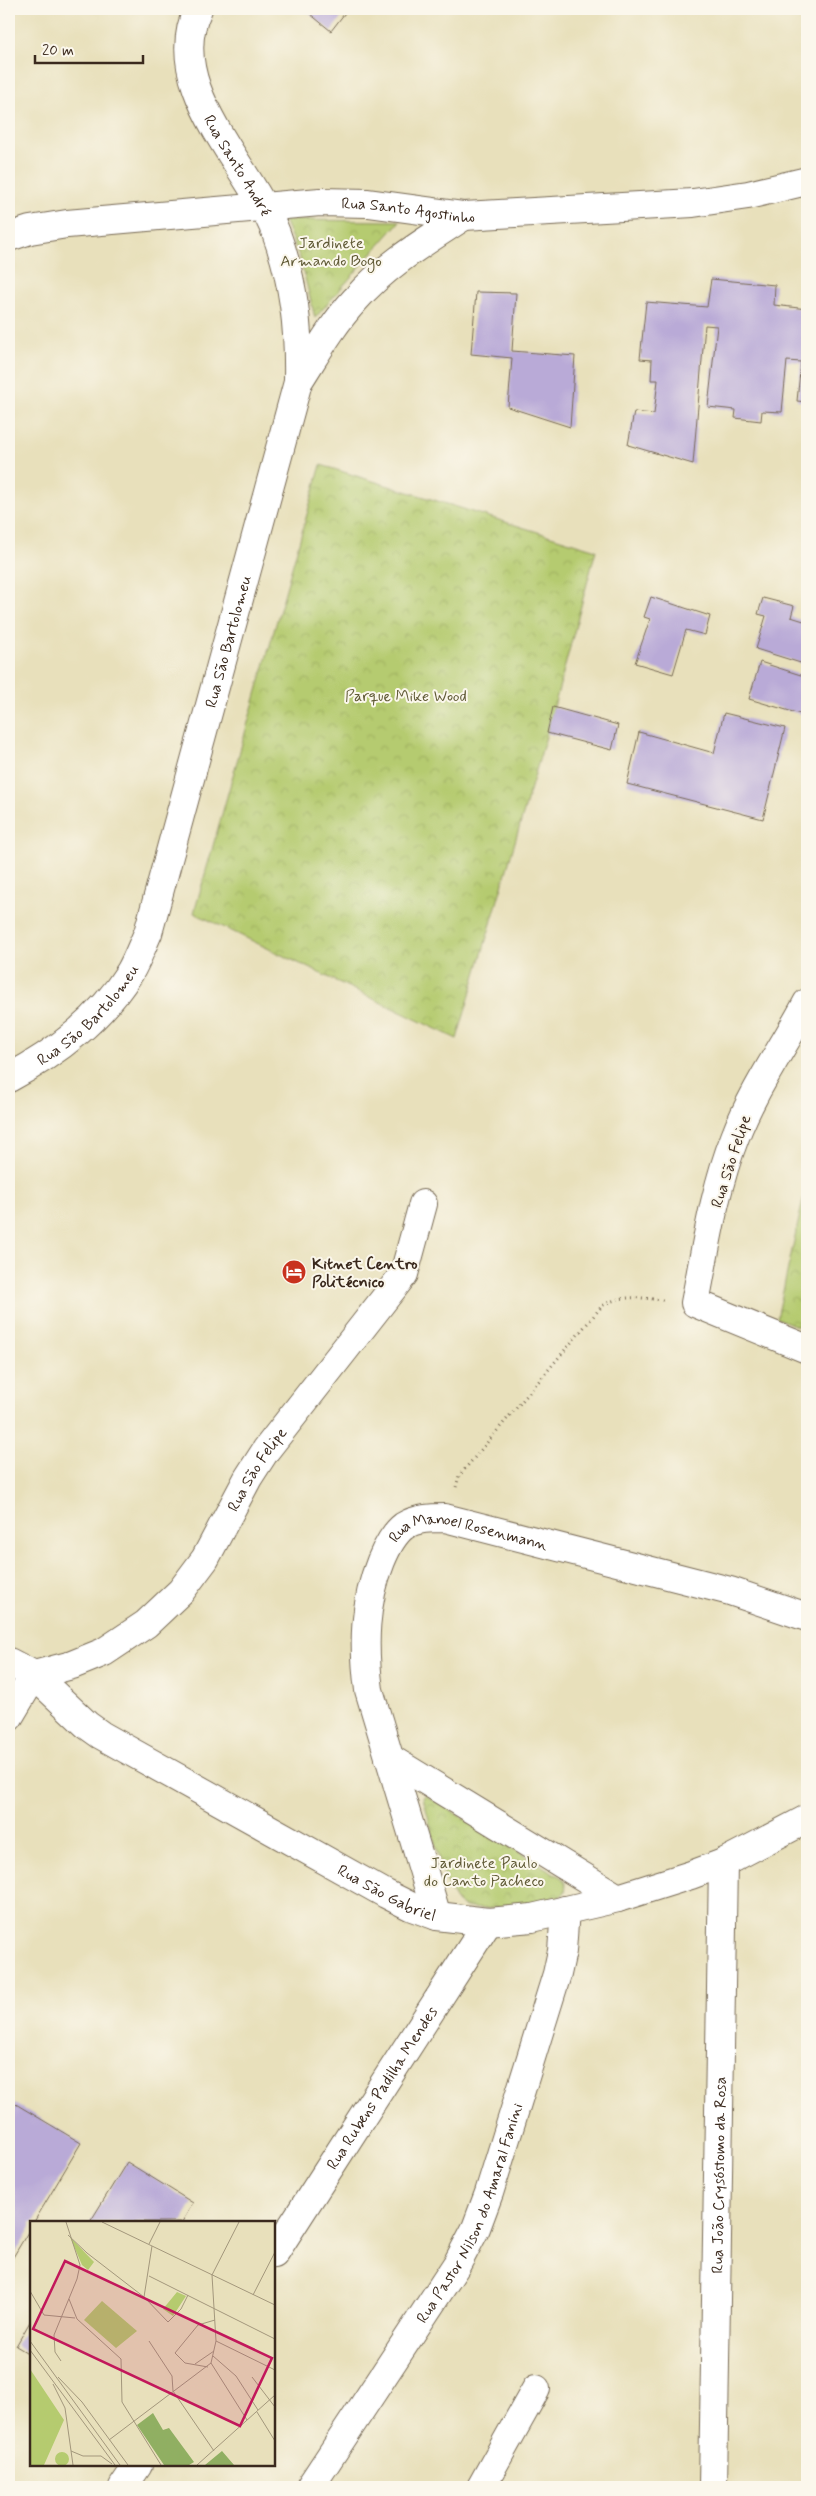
<svg xmlns="http://www.w3.org/2000/svg" width="816" height="2496" font-family="Mynerve,sans-serif">
  <style>
    .park { fill: url(#park-crowns); stroke: #787a46 }
    .building { fill: #b9aad7 }
    .lines { fill: none; stroke-linecap: round; stroke-linejoin: round }
    .street-casing { stroke: #786a55; stroke-width: 30 }
    .path { stroke: #786a55; stroke-width: 3; stroke-dasharray: 1 4; stroke-linecap: butt }
    .street { stroke: #fff; stroke-width: 28 }
    .labels { text-anchor: middle; stroke-width: 4; stroke-linejoin: round; paint-order: stroke }
    .street-label { font-size: 16px; fill: #3b2a1e; stroke: #fbf7ec }
    .park-label { font-size: 16px; fill: #605a36; stroke: #fbf7ec }
    .poi-label { font-size: 16px; font-weight: bold; fill: #3b2a1e; stroke: #fbf7ec; text-anchor: start }
    .inset-road { fill: none; stroke: #a3977c; stroke-width: 1 }
    .view { fill: #c2185b; fill-opacity: 0.15; stroke: #c2185b; stroke-width: 2.5 }
    .inset-edge { fill: none; stroke: #3b2a1e; stroke-width: 2.5 }
  </style>
  <defs>
    <pattern id="park-crowns" width="20" height="18" patternUnits="userSpaceOnUse" patternTransform="scale(1.25)"><rect width="20" height="18" fill="#b5cb6f"/><path d="M2 6a3 3 0 1 1 6 0M12 15a3 3 0 1 1 6 0" fill="none" stroke="#9dae60"/></pattern>
  </defs>
  <rect width="100%" height="100%" fill="#fbf7ec"/>
  <filter id="ink" filterUnits="userSpaceOnUse"><feTurbulence type="fractalNoise" baseFrequency=".02" numOctaves="2"/><feDisplacementMap in="SourceGraphic" scale="10" xChannelSelector="R" yChannelSelector="G"/><feConvolveMatrix kernelMatrix="1 2 1 2 8 2 1 2 1" color-interpolation-filters="sRGB"/></filter>
  <filter id="wash" filterUnits="userSpaceOnUse"><feTurbulence type="fractalNoise" baseFrequency=".0096" numOctaves="4" result="noise"/><feDisplacementMap in="SourceGraphic" scale="20" xChannelSelector="R" yChannelSelector="G"/><feGaussianBlur stdDeviation="1.12" result="paint"/><feColorMatrix in="noise" values="0 0 0 0 0 0 0 0 0 0 0 0 0 0 0 0 0 1.4 0 .05"/><feComposite in="paint" operator="in"/></filter>
  <g filter="url(#wash)">
    <rect width="100%" height="100%" fill="#e8e0bb"/>
    <g class="park">
      <path d="M284 220 400 221 315 318 300 258Z"/>
      <path d="M321 465 596 550 547 733 457 1039 194 913Z"/>
      <path d="M804 1196H807V1330L777 1318Z"/>
      <path d="M425 1795 562 1878 566 1885 565 1892 560 1897C540 1901 473 1917 458 1903 444 1889 430 1820 423 1798Z"/>
    </g>
    <g id="blocks">
      <g class="building">
        <path d="M304 9H348L331 31Z"/>
        <path d="M711 279 775 285 774 305 807 309V402L797 401 801 362 787 361 782 412 762 411 761 421 735 418 736 410 708 407 717 326 705 325 693 464 628 445 634 412 654 414 658 380H651L652 360 640 359 646 302 707 307Z"/>
        <path d="M476 292 516 293 512 351 575 356 570 427 508 407 512 358 471 354Z"/>
        <path d="M651 597 710 616 705 635 686 630 673 674 635 663 650 619 644 617Z"/>
        <path d="M763 598 794 606 791 617 807 622V665L756 649 766 616 758 614Z"/>
        <path d="M760 662 807 677V716L749 699Z"/>
        <path d="M553 707 618 725 612 750 547 733Z"/>
        <path d="M724 713 785 728 763 819 627 784 639 732 714 753Z"/>
        <path d="M14 2103 81 2143 34 2222H31V2227L9 2264V2112Z"/>
        <path d="M127 2162 193 2203 182 2222H90Z"/>
        <path d="M31 2320V2355L16 2346Z"/>
      </g>
    </g>
  </g>
  <g filter="url(#ink)">
    <use href="#blocks" fill-opacity="0" stroke="#786a55" stroke-width="1"/>
    <g class="lines">
      <defs>
        <g id="street">
          <path id="s1" d="M198 9C161 86 250 165 276 233 294 282 299 329 298 381"/>
          <path id="s2" d="M9 237 30 230 67 224 320 202 368 203 464 216 693 203 748 195 807 181"/>
          <path d="M807 1003C783 1048 753 1090 735 1137 714 1190 706 1247 695 1303L807 1349"/>
          <path id="s3" d="M9 1078C57 1052 100 1020 130 972 137 960 142 946 148 933L298 382C316 354 332 325 355 300 385 265 426 241 464 216"/>
          <path id="s4" d="M9 1662 34 1675 87 1725 101 1735 386 1894 412 1907 437 1916 488 1922 532 1918 618 1898 691 1875 723 1863 807 1819"/>
          <path id="s5" d="M9 1717 34 1675 72 1665 104 1652 146 1624 181 1591 205 1559 248 1478 266 1450 404 1274 423 1204"/>
          <path d="M389 1758 618 1898"/>
          <path id="s6" d="M437 1916 369 1690C363 1645 364 1603 381 1561 386 1549 393 1534 404 1526 416 1518 432 1518 445 1518L730 1591 807 1617"/>
          <path id="s7" d="M274 2254 488 1922"/>
          <path d="M123 2487 138 2465"/>
          <path id="s8" d="M310 2487 457 2264 476 2228 489 2193 557 1974 562 1951 565 1910"/>
          <path d="M481 2487 536 2389"/>
          <path id="s9" d="M713 2487 723 1863"/>
        </g>
      </defs>
      <use href="#street" class="street-casing"/>
      <path class="path" d="M456 1487 459 1476 602 1306C621 1294 641 1298 663 1300"/>
      <use href="#street" class="street"/>
    </g>
  </g>
  <defs>
    <symbol id="hotel-disc" viewBox="-11 -11 22 22"><circle r="9.5" fill="#c8321e" stroke="#fbf7ec"/><path d="M-6-4.5h1.5V1H6V5H4.5V3h-9V5H-6ZM-4 0a1.8 1.8 0 1 1 3.6 0ZM.5 0V-2.5h3Q6-2.5 6 0Z" fill="#fff"/></symbol>
  </defs>
  <g fill-rule="evenodd">
    <use href="#hotel-disc" x="280" y="1258" width="28" height="28"/>
  </g>
  <g class="labels">
    <g class="street-label">
      <text dy="6" stroke="none"><textPath href="#s1" startOffset="169">Rua Santo André</textPath></text>
      <text dy="6" stroke="none"><textPath href="#s2" startOffset="402">Rua Santo Agostinho</textPath></text>
      <text dy="6" stroke="none"><textPath href="#s3" startOffset="508">Rua São Bartolomeu</textPath></text>
      <text dy="6" stroke="none"><textPath href="#s3" startOffset="102">Rua São Bartolomeu</textPath></text>
      <text transform="translate(730 1161) rotate(-72)" y="6">Rua São Felipe</text>
      <text dy="6" stroke="none"><textPath href="#s5" startOffset="365">Rua São Felipe</textPath></text>
      <text dy="6" stroke="none"><textPath href="#s6" startOffset="474">Rua Manoel Rosenmann</textPath></text>
      <text dy="6" stroke="none"><textPath href="#s4" startOffset="445">Rua São Gabriel</textPath></text>
      <text dy="6" stroke="none"><textPath href="#s7" startOffset="198">Rua Rubens Padilha Mendes</textPath></text>
      <text dy="6" stroke="none"><textPath href="#s9" startOffset="312">Rua João Crysóstomo da Rosa</textPath></text>
      <text dy="6" stroke="none"><textPath href="#s8" startOffset="319">Rua Pastor Nilson do Amaral Fanini</textPath></text>
    </g>
    <g class="park-label">
      <text x="331" y="248">Jardinete<tspan x="331" dy="18">Armando Bogo</tspan></text>
      <text x="406" y="701">Parque Mike Wood</text>
      <text x="484" y="1868">Jardinete Paulo<tspan x="484" dy="18">do Canto Pacheco</tspan></text>
    </g>
    <g class="poi-label">
      <text x="312" y="1269">Kitnet Centro<tspan x="312" dy="18">Politécnico</tspan></text>
    </g>
  </g>
  <g transform="translate(30 2221)">
    <rect width="245" height="245" fill="#e8e0bb"/>
    <path d="M0 148 34 199 14 244H0ZM25 238a7 7 0 1 1 14 0a7 7 0 1 1-14 0Z" fill="#b5cb6f"/>
    <path d="M123 192 133 209 139 207 164 241 159 244H134L107 204ZM192 230 204 244H175Z" fill="#90af62"/>
    <path d="M40 16 64 41 58 49 52 44ZM147 71 156 75 143 95 133 88ZM72 80 107 110 86 127 54 99Z" fill="#b5cb6f"/>
    <path class="inset-road" d="M72 1 245 84M38 14 57 32 114 76 138 101 151 88 158 74M119 23 130 1M119 55 245 118M0 70 14 94 45 97M223 74 245 31M114 76 122 25M39 78 47 98 91 138 92 181 131 244M0 120 90 244M119 120 142 155 143 170 184 230M186 120 245 149M0 129 85 244M183 135 206 155 228 189M31 140 25 131 24 114 47 58 50 44 36 1M181 142 217 199M165 143 184 130M178 146 155 142 145 132 168 104 185 99M28 156 52 181 98 244M222 156 245 186M23 163 35 187 43 244M227 191 245 220M79 219 181 142 186 120 182 54 209 1M41 230 53 235H71L82 243M167 244 245 174"/>
    <path class="view" d="M35 40 242 137 210 205 3 108Z"/>
    <rect width="245" height="245" class="inset-edge"/>
  </g>
  <rect width="816" height="2496" fill="none" stroke="#fbf7ec" stroke-width="30"/>
  <path d="M35 55v8h108v-8" fill="none" stroke="#3b2a1e" stroke-width="2.5"/>
  <text x="42" y="55" font-size="15" fill="#3b2a1e" stroke="#fbf7ec" stroke-width="4" paint-order="stroke">20 m</text>
</svg>
